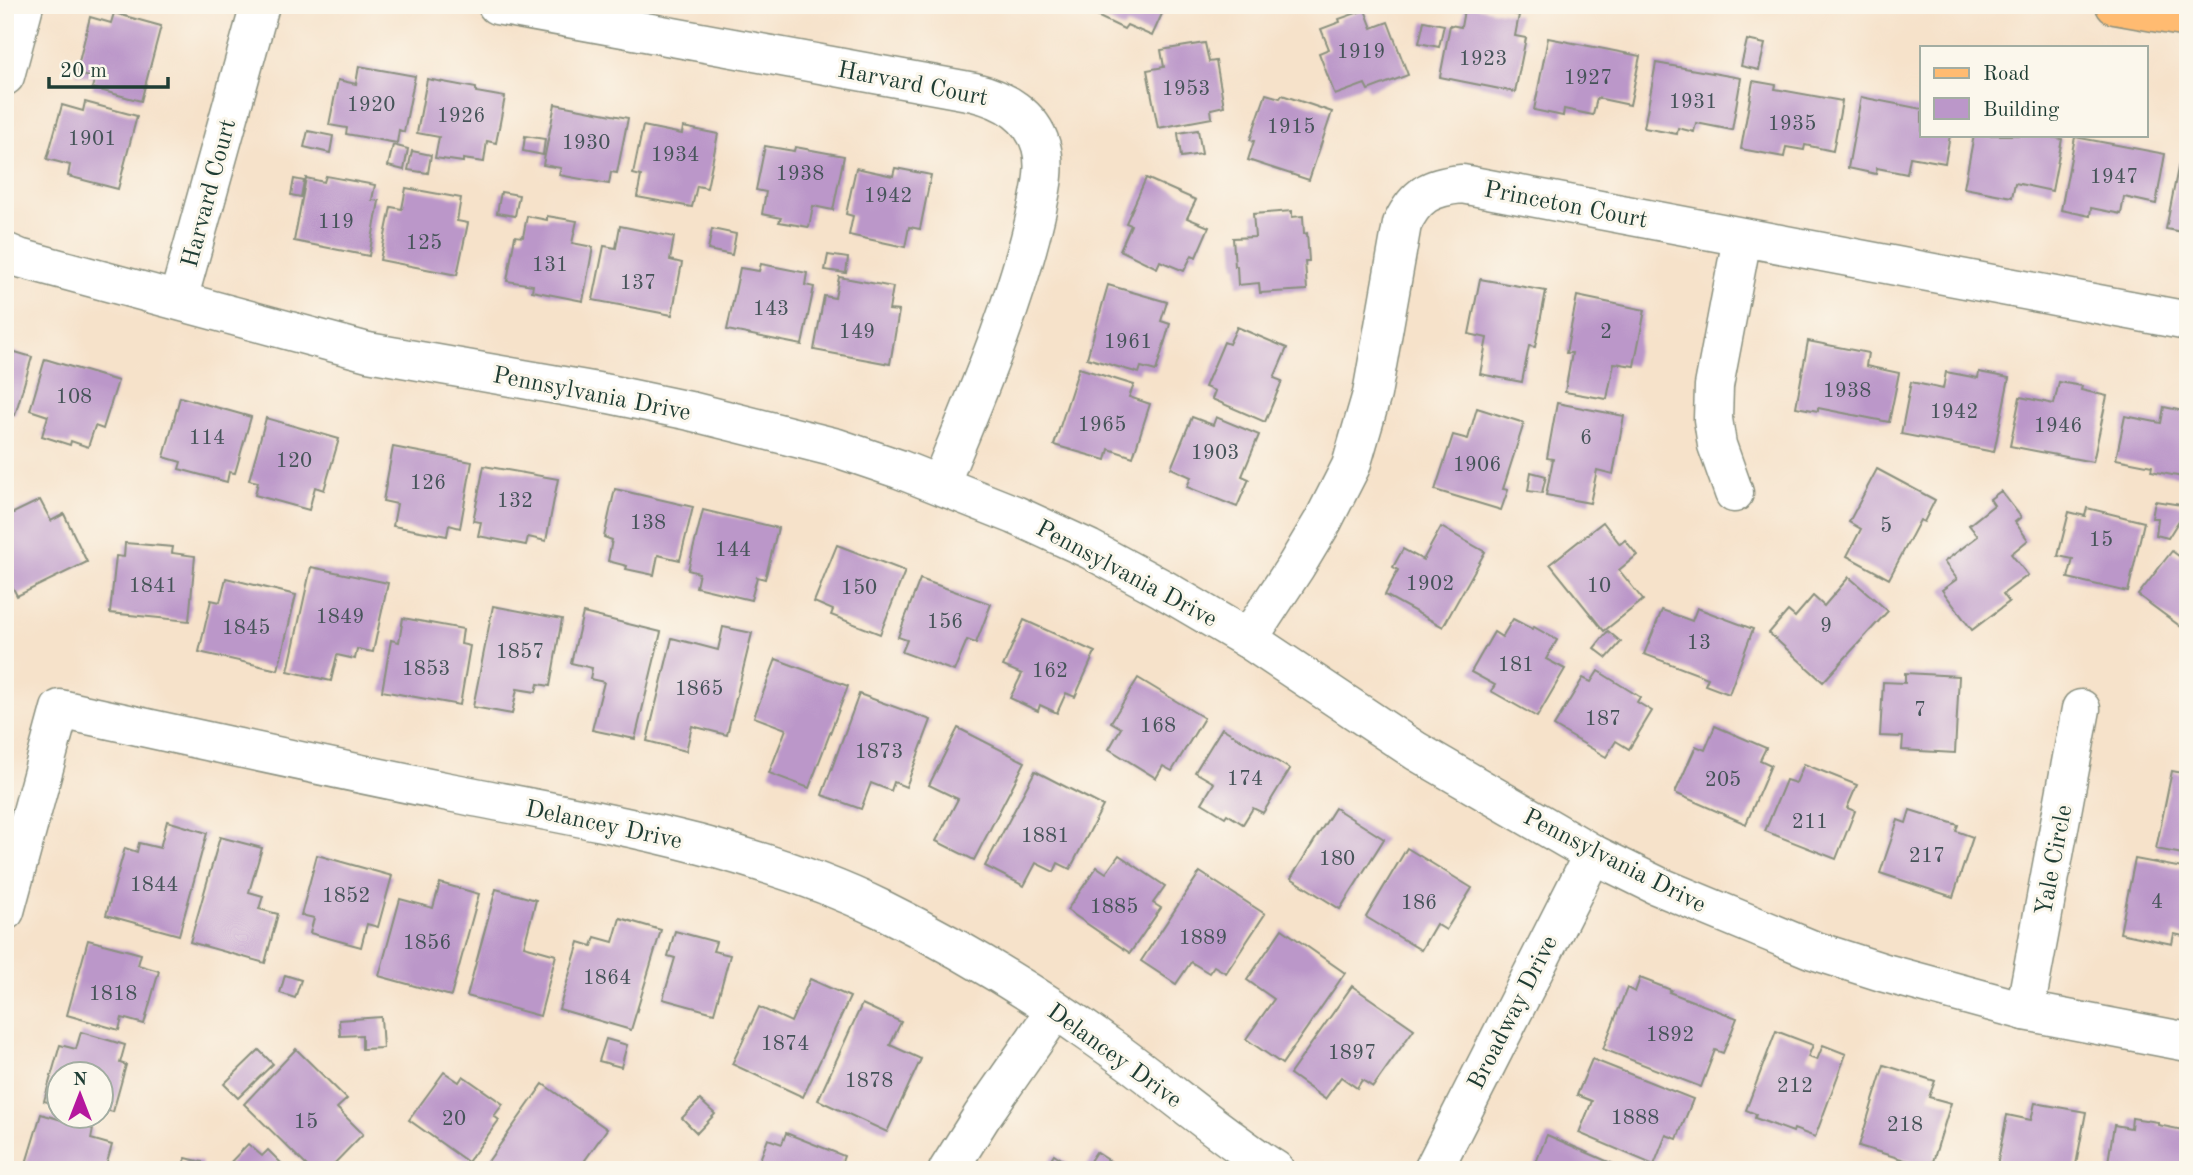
<svg xmlns="http://www.w3.org/2000/svg" width="2193" height="1175" font-family="'Old Standard TT',serif">
  <style>
    .building { fill: #bb97c9 }
    .lines { fill: none; stroke-linecap: round; stroke-linejoin: round }
    .minor-casing { stroke: #8a907f; stroke-width: 41 }
    .major-casing { stroke: #8a907f; stroke-width: 41 }
    .minor { stroke: #fff; stroke-width: 38 }
    .major { stroke: #ffbb71; stroke-width: 38 }
    .labels { text-anchor: middle; stroke-width: 6; stroke-linejoin: round; paint-order: stroke }
    .number-label { font-size: 21px; fill: #465459 }
    .street-label { font-size: 24px; fill: #1f3d34; stroke: #fbf7ec }
  </style>
  <rect width="100%" height="100%" fill="#fbf7ec"/>
  <filter id="ink" filterUnits="userSpaceOnUse"><feTurbulence type="fractalNoise" baseFrequency=".0143" numOctaves="2"/><feDisplacementMap in="SourceGraphic" scale="14" xChannelSelector="R" yChannelSelector="G"/><feConvolveMatrix kernelMatrix="1 2 1 2 8 2 1 2 1" color-interpolation-filters="sRGB"/></filter>
  <filter id="wash" filterUnits="userSpaceOnUse"><feTurbulence type="fractalNoise" baseFrequency=".00686" numOctaves="4" result="noise"/><feDisplacementMap in="SourceGraphic" scale="28" xChannelSelector="R" yChannelSelector="G"/><feGaussianBlur stdDeviation="1.57" result="paint"/><feColorMatrix in="noise" values="0 0 0 0 0 0 0 0 0 0 0 0 0 0 0 0 0 1.4 0 .05"/><feComposite in="paint" operator="in"/></filter>
  <g filter="url(#wash)">
    <rect width="100%" height="100%" fill="#f6e2ca"/>
    <g id="blocks">
      <g class="building">
        <path d="M1074 5H1166L1152 36 1127 25 1124 29Z"/>
        <path d="M1465 5 1519 15 1515 36 1526 38 1515 92 1440 77 1450 25 1461 27Z"/>
        <path d="M1365 10 1372 28 1388 22 1408 75 1368 90 1365 84 1335 95 1319 53 1329 49 1321 29 1340 22 1339 19Z"/>
        <path d="M114 13 161 26 141 101 92 88 95 78 76 74 90 17 111 23Z"/>
        <path d="M1424 21 1444 25 1439 47 1419 43Z"/>
        <path d="M1548 38 1640 56 1630 105 1597 98 1593 115 1564 109 1563 116 1534 110Z"/>
        <path d="M1747 40 1765 44 1759 70 1741 66Z"/>
        <path d="M1205 43 1209 62 1216 61 1224 106 1211 109 1212 118 1158 128 1147 70 1164 67 1161 50Z"/>
        <path d="M1656 63 1741 78 1732 130 1696 123 1694 132 1678 128 1677 134 1644 128Z"/>
        <path d="M359 66 415 76 404 132 399 130 397 143 346 134 347 128 329 125 338 80 356 84Z"/>
        <path d="M427 79 476 88V92L505 97 496 143 487 141 484 162 463 159V162L435 158 439 137 417 133Z"/>
        <path d="M1753 81 1776 85 1775 89 1842 101 1833 151 1805 145 1804 150 1786 147 1784 157 1741 149Z"/>
        <path d="M1266 94 1280 98 1282 95 1332 112 1309 180 1248 160 1254 141 1250 140Z"/>
        <path d="M1861 97 1922 109V135H1950L1945 163 1910 157 1907 174 1877 168 1876 174 1848 168Z"/>
        <path d="M85 102 137 116 118 189 68 176 70 165 47 159 62 105 83 111Z"/>
        <path d="M555 104 628 118 617 173 611 172 609 184 559 175 561 168 543 165Z"/>
        <path d="M643 126 682 134 683 127 718 134 707 188 697 186 692 207 637 197 641 176 633 174Z"/>
        <path d="M1198 130 1202 154 1181 157 1178 133Z"/>
        <path d="M308 131 333 136 330 153 304 147Z"/>
        <path d="M1974 135H2040L2062 139 2052 191 2015 183 2012 197 1964 188Z"/>
        <path d="M525 136 545 139 543 155 523 151Z"/>
        <path d="M2075 137 2165 154 2156 204 2124 197 2121 214 2091 208 2090 216 2061 210Z"/>
        <path d="M393 145 408 149 404 170 388 166Z"/>
        <path d="M765 146 794 151 795 147 844 156 833 210 813 206 809 227 779 222 781 218 762 214 766 192 756 190Z"/>
        <path d="M412 151 431 155 428 173 408 170Z"/>
        <path d="M2179 163 2188 165V233L2166 229Z"/>
        <path d="M856 168 893 176 895 168 931 175 920 229 909 227 905 247 849 235 853 216 846 214Z"/>
        <path d="M326 176 375 185 372 200 379 201 369 256 294 241 306 178 324 182Z"/>
        <path d="M1146 178 1196 200 1187 218 1209 227 1196 257 1192 255 1184 271 1160 261 1157 268 1120 250 1131 225 1126 223Z"/>
        <path d="M294 179 304 181 301 197 291 195Z"/>
        <path d="M406 188 461 198 457 221 468 223 457 275 380 260 391 207 402 209Z"/>
        <path d="M501 192 519 195 515 216 497 213Z"/>
        <path d="M1292 211V217L1303 216 1304 234 1307 233 1309 261H1305L1307 290 1260 293 1259 283 1238 285 1237 266H1235L1233 238 1255 237 1253 214Z"/>
        <path d="M527 216 547 220V216L577 221 572 243 593 247 583 301 532 291 533 285 507 281 515 236 523 237Z"/>
        <path d="M620 226 674 237 670 260 682 263 672 315 593 300 604 246 616 248Z"/>
        <path d="M712 229 736 234 732 255 708 250Z"/>
        <path d="M828 255 848 258 846 273 825 270Z"/>
        <path d="M761 264 807 273 805 285 814 287 802 345 727 330 740 268 759 271Z"/>
        <path d="M839 277 893 287 889 310 899 311 890 364 814 350 824 296 835 298Z"/>
        <path d="M1480 279 1546 291 1535 347 1529 346 1522 382 1480 374 1487 338 1469 334Z"/>
        <path d="M1108 285 1167 302 1161 321 1170 324 1156 371 1141 367 1139 373 1087 358Z"/>
        <path d="M1577 296 1645 310 1634 366 1614 363 1607 399 1565 392 1572 353H1566Z"/>
        <path d="M1237 327 1287 348 1274 378 1282 381 1265 422 1212 399 1215 391 1205 387 1224 342 1229 344Z"/>
        <path d="M1808 341 1868 353 1866 366 1899 373 1889 422 1818 408V411L1796 407Z"/>
        <path d="M5 349 32 357 15 415 5 412Z"/>
        <path d="M45 359 118 381 103 429 95 426 88 447 71 441 70 445 42 436 48 416 30 410Z"/>
        <path d="M1079 368 1134 385 1129 397 1150 404 1133 457 1109 449 1106 460 1054 445Z"/>
        <path d="M1946 372 1978 378 1979 372 2009 378 1994 452 1901 434 1911 382 1943 389Z"/>
        <path d="M2059 382 2082 386 2081 390 2107 396 2093 462 2010 446 2020 397 2054 404Z"/>
        <path d="M180 397 251 417 235 473 229 472 227 482 179 469 181 462 164 457Z"/>
        <path d="M1557 403 1624 416 1613 474 1597 470 1590 503 1546 495 1553 459 1547 458Z"/>
        <path d="M2164 407 2188 412V478L2151 471 2152 466 2116 459 2125 416 2161 423Z"/>
        <path d="M1477 408 1524 423 1503 489 1508 490 1501 510 1435 490 1453 435 1468 439Z"/>
        <path d="M1192 417 1213 425 1216 417 1259 435 1242 476 1249 479 1237 507 1187 487 1191 477 1171 468Z"/>
        <path d="M266 418 339 439 324 490 315 487 309 510 255 495 258 482 249 480Z"/>
        <path d="M393 447 472 462 460 528 449 525 447 536 393 526 397 504 383 501Z"/>
        <path d="M484 466 558 479 546 541 528 537 526 545 478 536 481 522 473 521Z"/>
        <path d="M1877 469 1935 500 1924 522 1920 520 1889 579 1847 556 1861 529 1849 522Z"/>
        <path d="M1531 472 1546 476 1542 493 1528 491Z"/>
        <path d="M615 489 693 507 680 560 658 555 654 575 626 569 627 566 608 561 612 540 604 537Z"/>
        <path d="M2001 491 2021 517 2015 522 2028 540 2011 554 2028 575 2003 594 2009 602 1972 630 1942 590 1957 579 1944 562 1978 536 1969 525 1994 505 1990 499Z"/>
        <path d="M40 500 51 521 64 514 87 562 17 596 5 572V517Z"/>
        <path d="M2155 501 2188 506 2168 538 2156 535 2158 518H2152Z"/>
        <path d="M2087 508 2144 522 2128 592 2068 578 2073 559 2058 556 2069 512 2085 516Z"/>
        <path d="M703 510 778 528 765 579 757 577 751 600 696 587 699 573 688 570Z"/>
        <path d="M1603 522 1620 544 1625 540 1637 555 1619 570 1643 600 1604 631 1550 564Z"/>
        <path d="M1441 527 1485 552 1443 627 1385 595 1398 570 1393 567 1403 549 1423 560Z"/>
        <path d="M125 543 173 547 172 553 195 556 189 621 110 613 116 556 124 557Z"/>
        <path d="M2188 544V632L2138 595 2172 551 2179 556Z"/>
        <path d="M837 545 905 571 880 634 831 615 833 610 814 602Z"/>
        <path d="M311 567 388 583 373 652 357 649 355 659 337 655 331 681 288 671Z"/>
        <path d="M1849 577 1888 611 1823 682 1769 633 1788 611 1795 617 1813 596 1824 606Z"/>
        <path d="M226 578 296 595 278 670 199 652 211 600 220 602Z"/>
        <path d="M920 579 991 604 976 643 967 640 954 671 902 652 907 640 898 637Z"/>
        <path d="M493 606 562 619 550 686 538 684 536 692 517 689 512 714 473 707Z"/>
        <path d="M1697 608 1753 629 1729 694 1705 685 1708 678 1644 654 1662 610 1692 621Z"/>
        <path d="M583 613 661 632 635 739 592 730 604 682 590 679 592 668 571 663Z"/>
        <path d="M403 618 463 629 461 644 470 646 460 705 382 691 391 640 399 642Z"/>
        <path d="M1513 619 1532 629 1534 627 1557 640 1546 659 1565 669 1537 717 1491 691 1495 685 1471 672 1494 632 1502 637Z"/>
        <path d="M1024 620 1095 652 1075 697 1066 693 1057 713 1040 705 1038 711 1010 698 1022 674 1003 666Z"/>
        <path d="M723 627 752 633 727 735 692 726 686 751 647 741 672 638 718 650Z"/>
        <path d="M1608 631 1621 642 1607 658 1594 648Z"/>
        <path d="M776 659 848 686 809 788 769 773 786 729 754 717Z"/>
        <path d="M1598 671 1640 697 1637 702 1652 711 1629 749 1616 741 1606 757 1554 726 1583 678 1591 682Z"/>
        <path d="M1905 673 1959 676 1955 753 1902 750 1903 737 1880 736 1883 682 1905 683Z"/>
        <path d="M1138 678 1204 718 1172 771 1163 766 1156 778 1109 749 1121 728 1111 722Z"/>
        <path d="M859 694 931 720 906 787 894 782 891 791 871 783 861 809 822 795Z"/>
        <path d="M1715 726 1766 748 1760 760 1771 765 1746 824 1675 793 1696 746 1705 750Z"/>
        <path d="M958 728 1025 762 974 860 936 841 958 799 929 785Z"/>
        <path d="M1222 728 1290 769 1263 813 1253 808 1243 824 1227 814 1225 817 1202 803 1214 783 1195 772Z"/>
        <path d="M1804 764 1857 785 1847 808 1855 811 1836 859 1765 831 1786 780 1796 783Z"/>
        <path d="M1035 771 1103 806 1070 869 1058 863 1054 872 1036 863 1024 886 985 866Z"/>
        <path d="M2172 771 2188 774V855L2156 849Z"/>
        <path d="M1335 808 1384 839 1340 909 1291 878Z"/>
        <path d="M1910 810 1958 825 1956 831 1973 837 1953 897 1880 873 1898 820 1906 823Z"/>
        <path d="M167 821 207 833 179 935 106 915 125 848 137 852 139 843 160 848Z"/>
        <path d="M220 837 262 848 249 892 263 896 259 909 278 914 265 963 190 942Z"/>
        <path d="M1407 848 1472 888 1446 930 1436 924 1421 950 1366 917Z"/>
        <path d="M317 855 392 876 378 927 367 924 361 947 310 933 314 918 301 915Z"/>
        <path d="M1119 855 1165 886 1153 903 1161 908 1130 953 1067 910 1097 867 1106 873Z"/>
        <path d="M2135 859 2188 869V937L2174 934 2172 944 2120 933Z"/>
        <path d="M1200 872 1265 914 1226 973 1214 966 1209 973 1191 962 1176 984 1141 961Z"/>
        <path d="M440 883 479 894 451 996 379 976 400 899 433 908Z"/>
        <path d="M496 889 536 900 524 946 556 955 540 1016 467 996Z"/>
        <path d="M620 918 661 930 631 1030 559 1009 579 942 592 946 595 937 613 942Z"/>
        <path d="M1282 929 1345 973 1282 1064 1246 1039 1274 999 1247 980Z"/>
        <path d="M675 931 716 942 713 951 730 955 714 1013 663 999 675 958 668 956Z"/>
        <path d="M88 940 141 954 138 965 159 971 144 1024 122 1018 119 1030 67 1015Z"/>
        <path d="M285 975 301 980 295 998 280 993Z"/>
        <path d="M1640 978 1671 990 1669 992 1737 1018 1723 1053 1715 1050 1701 1087 1603 1049 1627 988 1635 992Z"/>
        <path d="M810 979 850 997 803 1097 732 1064 759 1007 791 1022Z"/>
        <path d="M1352 986 1414 1029 1373 1087 1362 1080 1357 1088 1341 1077 1325 1099 1290 1074Z"/>
        <path d="M862 1004 901 1022 890 1045 921 1059 887 1132 818 1100Z"/>
        <path d="M381 1017 383 1048 362 1049V1035L340 1036 339 1020Z"/>
        <path d="M1776 1031 1813 1045 1808 1057 1817 1060 1823 1045 1846 1054 1815 1137 1794 1129 1793 1132 1755 1118 1756 1114 1746 1110Z"/>
        <path d="M81 1032 125 1045 120 1063 126 1065 113 1112 102 1109V1074H60V1105L44 1101 60 1045 76 1049Z"/>
        <path d="M606 1039 627 1045 621 1067 599 1061Z"/>
        <path d="M296 1049 347 1099 337 1108 363 1134 328 1170H311L244 1104Z"/>
        <path d="M259 1050 273 1064 238 1098 224 1084Z"/>
        <path d="M1592 1059 1693 1099 1677 1139 1666 1135 1654 1165 1579 1133 1592 1101 1577 1095Z"/>
        <path d="M1884 1065 1935 1081 1929 1097 1951 1103 1931 1168 1859 1146Z"/>
        <path d="M444 1072 459 1082 463 1076 503 1104 494 1116 499 1120 468 1162 409 1120Z"/>
        <path d="M543 1084 607 1129 578 1170H482Z"/>
        <path d="M700 1100 715 1114 697 1133 682 1118Z"/>
        <path d="M2035 1103 2086 1112 2075 1170H1996L2007 1115 2031 1120Z"/>
        <path d="M41 1114 93 1129 91 1139 112 1145 105 1170H24Z"/>
        <path d="M2132 1118 2158 1122V1125L2188 1131V1158L2185 1170H2109L2110 1163 2108 1162 2114 1125 2131 1128Z"/>
        <path d="M786 1133 844 1156 839 1170H756L768 1139 782 1144Z"/>
        <path d="M1547 1135 1627 1170H1533Z"/>
        <path d="M248 1144 262 1156 268 1150 288 1170H223Z"/>
        <path d="M1096 1152 1124 1170H1084Z"/>
        <path d="M1054 1154 1078 1170H1044Z"/>
        <path d="M186 1158 202 1162 200 1170H182Z"/>
      </g>
    </g>
  </g>
  <g filter="url(#ink)">
    <use href="#blocks" fill-opacity="0" stroke="#8a907f" stroke-width="2"/>
    <g class="lines">
      <defs>
        <g id="minor">
          <path d="M497 5 974 92C1003 99 1032 115 1041 146 1047 168 1041 191 1036 214 1015 307 976 396 940 484"/>
          <path d="M5 76 24 5"/>
          <path d="M5 252 19 258 368 352 609 394 690 411 837 448 899 469 1015 515 1089 549 1163 589 1248 639 1416 751 1593 854 1656 885 1813 950 1885 973 2025 1011 2188 1042"/>
          <path d="M178 300 260 5"/>
          <path d="M1734 493 1717 445 1713 419 1714 386 1742 238"/>
          <path d="M1248 639 1296 566 1323 521 1351 466 1372 394 1402 224C1416 195 1430 187 1462 184L2188 321"/>
          <path d="M5 911 60 709C189 737 319 766 449 792 596 821 747 844 883 910 964 950 1042 998 1115 1051 1169 1090 1219 1134 1275 1170"/>
          <path d="M2025 1011 2081 709"/>
          <path d="M948 1170 982 1116 1055 1011"/>
          <path d="M1433 1170 1593 854"/>
        </g>
        <path id="major" d="M2115 5 2188 18"/>
      </defs>
      <use href="#minor" class="minor-casing"/>
      <use href="#major" class="major-casing"/>
      <use href="#minor" class="minor"/>
      <use href="#major" class="major"/>
    </g>
  </g>
  <g class="labels">
    <g class="number-label">
      <text x="1361" y="58">1919</text>
      <text x="1483" y="65">1923</text>
      <text x="1588" y="84">1927</text>
      <text x="1186" y="95">1953</text>
      <text x="1693" y="108">1931</text>
      <text x="371" y="111">1920</text>
      <text x="461" y="122">1926</text>
      <text x="1792" y="130">1935</text>
      <text x="1291" y="133">1915</text>
      <text x="92" y="145">1901</text>
      <text x="586" y="149">1930</text>
      <text x="675" y="161">1934</text>
      <text x="800" y="180">1938</text>
      <text x="2114" y="183">1947</text>
      <text x="888" y="202">1942</text>
      <text x="336" y="228">119</text>
      <text x="424" y="249">125</text>
      <text x="550" y="271">131</text>
      <text x="638" y="289">137</text>
      <text x="771" y="315">143</text>
      <text x="857" y="338">149</text>
      <text x="1606" y="338">2</text>
      <text x="1128" y="348">1961</text>
      <text x="1847" y="397">1938</text>
      <text x="74" y="403">108</text>
      <text x="1954" y="418">1942</text>
      <text x="1102" y="431">1965</text>
      <text x="2058" y="432">1946</text>
      <text x="207" y="444">114</text>
      <text x="1586" y="444">6</text>
      <text x="1215" y="459">1903</text>
      <text x="294" y="467">120</text>
      <text x="1477" y="471">1906</text>
      <text x="428" y="489">126</text>
      <text x="515" y="507">132</text>
      <text x="648" y="529">138</text>
      <text x="1886" y="532">5</text>
      <text x="2101" y="546">15</text>
      <text x="733" y="556">144</text>
      <text x="1430" y="590">1902</text>
      <text x="153" y="592">1841</text>
      <text x="1599" y="592">10</text>
      <text x="859" y="594">150</text>
      <text x="340" y="623">1849</text>
      <text x="945" y="628">156</text>
      <text x="1826" y="632">9</text>
      <text x="246" y="634">1845</text>
      <text x="1699" y="649">13</text>
      <text x="520" y="658">1857</text>
      <text x="1516" y="671">181</text>
      <text x="426" y="675">1853</text>
      <text x="1050" y="677">162</text>
      <text x="699" y="695">1865</text>
      <text x="1920" y="716">7</text>
      <text x="1603" y="725">187</text>
      <text x="1158" y="732">168</text>
      <text x="879" y="758">1873</text>
      <text x="1245" y="785">174</text>
      <text x="1723" y="786">205</text>
      <text x="1810" y="828">211</text>
      <text x="1045" y="842">1881</text>
      <text x="1927" y="862">217</text>
      <text x="1337" y="865">180</text>
      <text x="154" y="891">1844</text>
      <text x="346" y="902">1852</text>
      <text x="2157" y="908">4</text>
      <text x="1419" y="909">186</text>
      <text x="1114" y="913">1885</text>
      <text x="1203" y="944">1889</text>
      <text x="427" y="949">1856</text>
      <text x="607" y="984">1864</text>
      <text x="113" y="1000">1818</text>
      <text x="1670" y="1041">1892</text>
      <text x="785" y="1050">1874</text>
      <text x="1352" y="1059">1897</text>
      <text x="869" y="1087">1878</text>
      <text x="1795" y="1092">212</text>
      <text x="1635" y="1124">1888</text>
      <text x="454" y="1125">20</text>
      <text x="306" y="1128">15</text>
      <text x="1905" y="1131">218</text>
    </g>
    <g class="street-label">
      <text transform="translate(913 83) rotate(11)" y="8">Harvard Court</text>
      <text transform="translate(208 193) rotate(-75)" y="8">Harvard Court</text>
      <text transform="translate(1566 204) rotate(11)" y="8">Princeton Court</text>
      <text transform="translate(592 393) rotate(11)" y="8">Pennsylvania Drive</text>
      <text transform="translate(1127 573) rotate(28)" y="8">Pennsylvania Drive</text>
      <text transform="translate(604 824) rotate(12)" y="8">Delancey Drive</text>
      <text transform="translate(1615 860) rotate(27)" y="8">Pennsylvania Drive</text>
      <text transform="translate(2053 860) rotate(-79)" y="8">Yale Circle</text>
      <text transform="translate(1512 1012) rotate(-63)" y="8">Broadway Drive</text>
      <text transform="translate(1115 1055) rotate(36)" y="8">Delancey Drive</text>
    </g>
  </g>
  <rect width="2193" height="1175" fill="none" stroke="#fbf7ec" stroke-width="28"/>
  <rect x="1920" y="46" width="228" height="91" fill="#fbf7ec" stroke="#a3ada2" stroke-width="2"/>
  <rect x="1934" y="68" width="35" height="10" fill="#ffbb71" stroke="#a3ada2" stroke-width="2"/>
  <text x="1983" y="80" font-size="21" fill="#1f3d34">Road</text>
  <rect x="1934" y="98" width="35" height="21" fill="#bb97c9" stroke="#a3ada2" stroke-width="2"/>
  <text x="1983" y="116" font-size="21" fill="#1f3d34">Building</text>
  <g transform="translate(80 1095)"><circle r="33" fill="#fbf7ec" stroke="#a3ada2" stroke-width="2"/>
  <path d="M0-5L12 26L0 18L-12 26Z" fill="#b5179e"/>
  <text y="-10" font-size="19" font-weight="bold" text-anchor="middle" fill="#1f3d34">N</text>
  </g>
  <path d="M49 77v10h119v-10" fill="none" stroke="#1f3d34" stroke-width="3.5"/>
  <text x="60" y="77" font-size="21" fill="#1f3d34" stroke="#fbf7ec" stroke-width="5" paint-order="stroke">20 m</text>
</svg>
